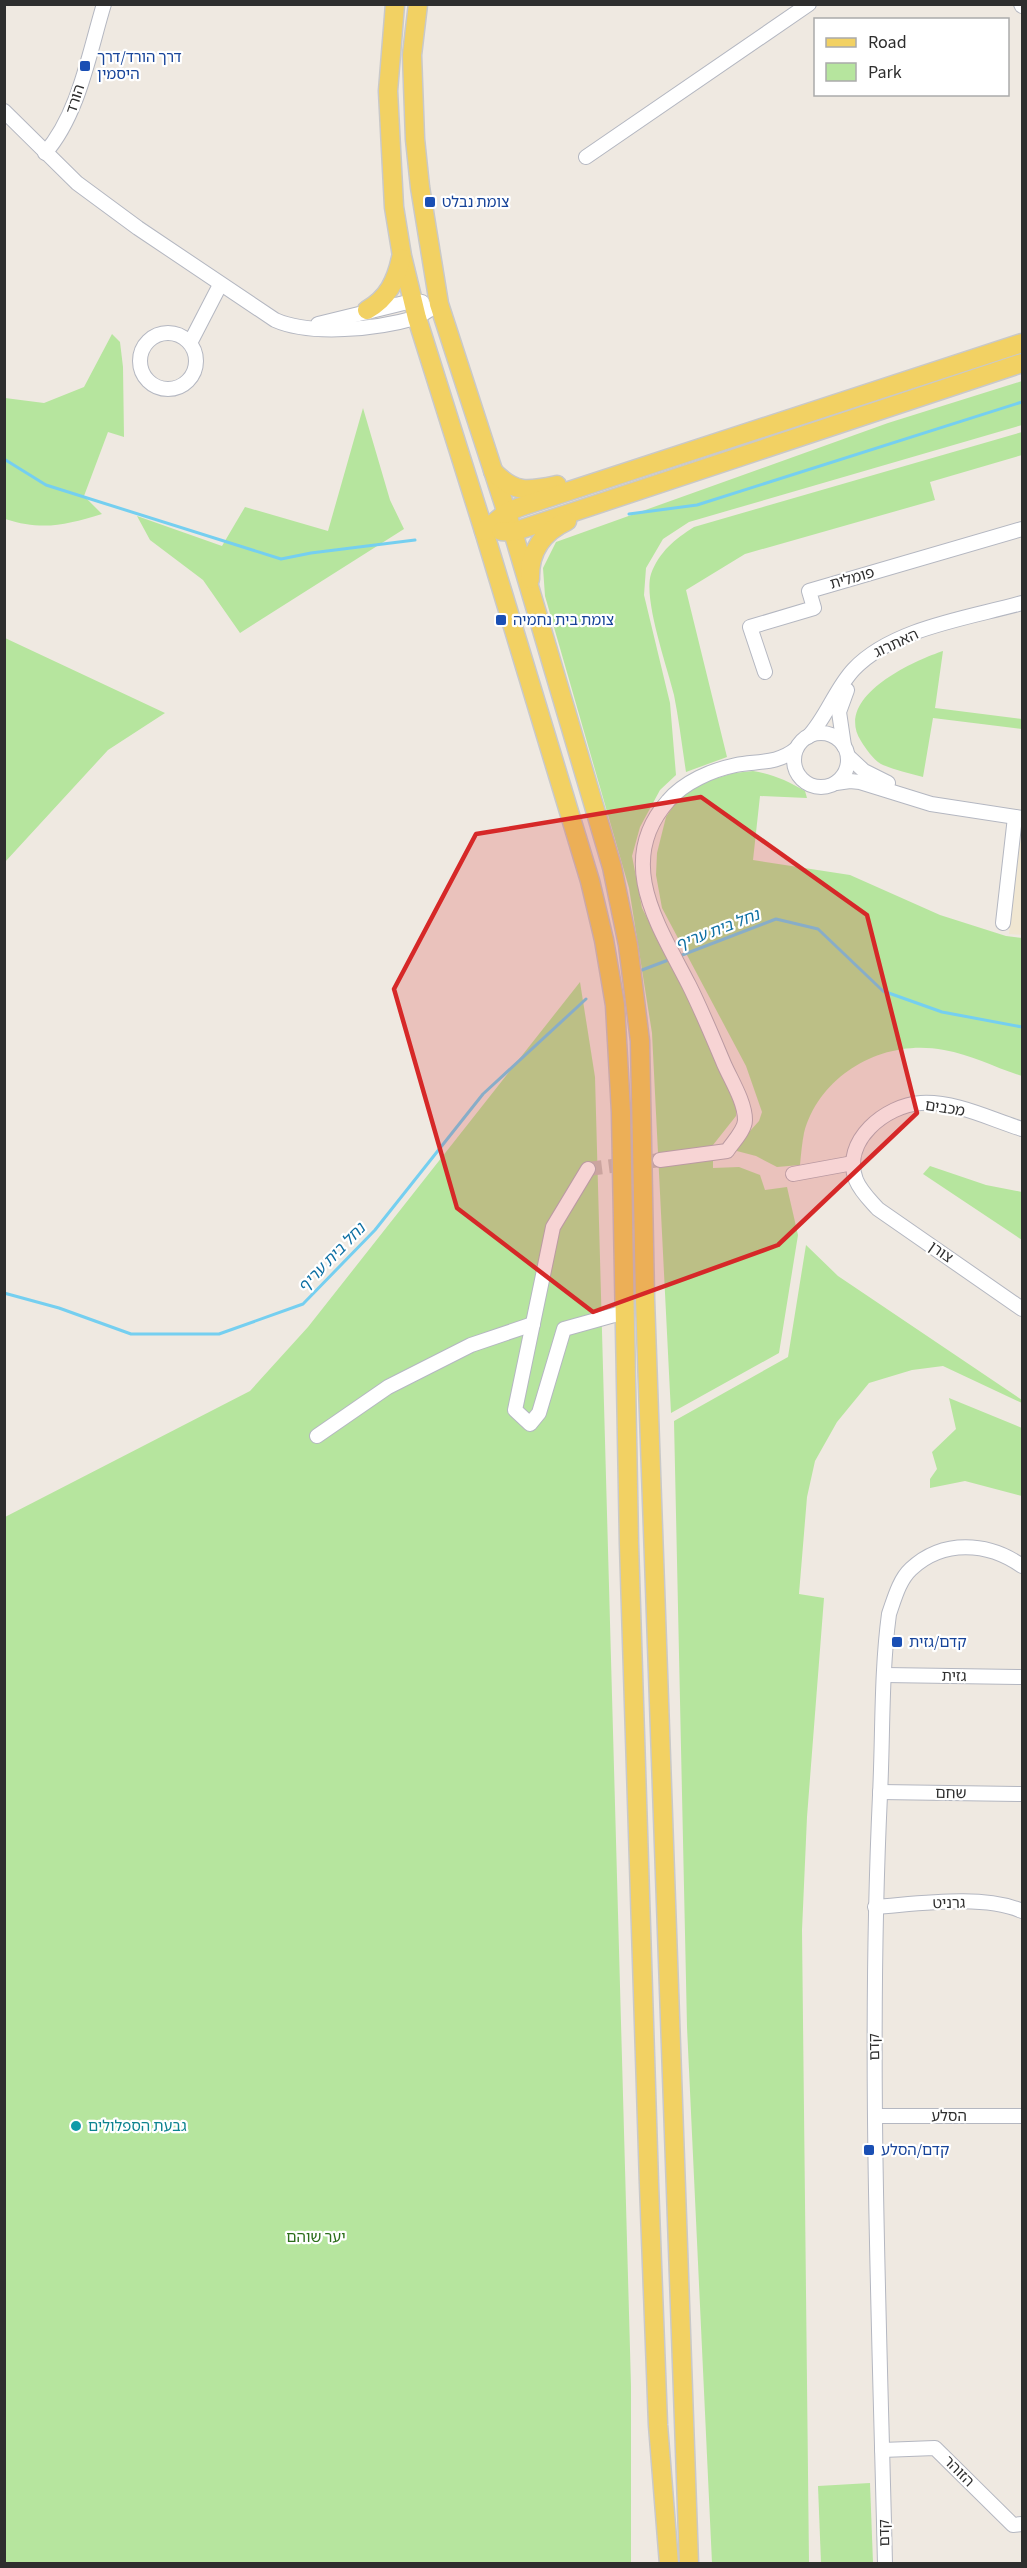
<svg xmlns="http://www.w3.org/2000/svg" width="1027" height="2568" font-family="'Source Sans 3','Noto Sans Hebrew',sans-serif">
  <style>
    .education { fill: #f0e6d1 }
    .green { fill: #b6e59e }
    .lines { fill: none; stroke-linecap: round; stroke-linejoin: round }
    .stream { stroke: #75cff0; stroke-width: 3 }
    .minor-tunnel { stroke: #c8c4bd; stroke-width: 14; stroke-dasharray: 14 7; stroke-linecap: butt }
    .minor-casing { stroke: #b4b7c1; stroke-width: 16 }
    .major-casing { stroke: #c9c9c9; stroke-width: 21 }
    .minor { stroke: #fff; stroke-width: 14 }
    .major { stroke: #f2d163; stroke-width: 18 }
    .marked { fill: #d62828; fill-opacity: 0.2; stroke: #d62828; stroke-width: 4.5; stroke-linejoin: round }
    .transit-dot { fill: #1a4fb4; stroke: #fff; stroke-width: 2 }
    .culture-dot { fill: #0f9aa8; stroke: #fff; stroke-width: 2 }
    .labels { text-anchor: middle; stroke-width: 4.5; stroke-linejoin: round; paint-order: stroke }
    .transit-label { font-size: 15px; fill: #164399; stroke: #fff; text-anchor: start }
    .street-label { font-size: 15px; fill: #2e2e2e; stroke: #fff }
    .culture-label { font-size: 15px; fill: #0d838f; stroke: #fff; text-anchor: start }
    .park-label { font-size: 15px; fill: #2c6e1b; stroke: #fff }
    .water-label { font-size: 16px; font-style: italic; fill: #0d6fa3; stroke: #fff }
  </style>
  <rect width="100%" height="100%" fill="#efe9e1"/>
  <path class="education" d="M1021 828H1022V935L1009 934Z"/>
  <g class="green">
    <path d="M112 334 120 342 123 367 124 437 108 432 84 496 102 514C65 525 43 531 5 519V398L44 403 84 387Z"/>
    <path d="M1022 381V425L689 522 663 539 646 568 644 595 670 703 676 775 660 790 640 827 632 856 642 908 737 1095 736 1116 713 1145V1168L739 1167 760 1175 765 1190 787 1187 798 1235 779 1353 671 1413 652 1033 629 888 545 596 543 568 556 542 888 423Z"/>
    <path d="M363 408 390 500 404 529 240 633 203 580 150 540 137 516 222 546 245 507 328 531Z"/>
    <path d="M1022 432V455L930 482 935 500 745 554 686 590 727 757 686 772C682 746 679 720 674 695 667 666 643 599 651 574 659 552 675 539 694 527Z"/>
    <path d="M5 638 165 713 108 750 5 862Z"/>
    <path d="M943 651 935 708 1022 719V729L933 718 923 777C909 773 895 770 883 765 874 761 866 749 861 741 833 697 913 661 943 651Z"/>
    <path d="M753 771C773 774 788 781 805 791L807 798 760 796 753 860 850 875 940 915 1006 936 1022 938V1076C996 1068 972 1055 944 1050 885 1038 820 1073 804 1133 802 1143 801 1154 800 1165L777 1167 756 1156 733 1150 759 1121 762 1112 746 1066 662 908 656 875 657 853 666 817 676 802 701 783 734 773Z"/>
    <path d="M580 982 595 1077 631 2386V2563L5 2564V1517L250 1391 308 1327Z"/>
    <path d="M930 1166 986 1185 1022 1192V1240L923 1174Z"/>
    <path d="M806 1245 838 1276 1022 1400V1403L943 1366 912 1370 869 1383 837 1422 815 1461 807 1497 799 1594 824 1598 807 1817 802 1930 809 2563H712L687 2027 674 1421 788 1357Z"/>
    <path d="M949 1398 1022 1428V1496L965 1481 930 1488V1479L937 1469 932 1452 956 1429Z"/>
    <path d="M870 2483 873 2563H821L818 2486Z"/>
  </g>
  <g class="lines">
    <g class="stream">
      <path d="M4 459 46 485 281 559 311 553 415 540"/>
      <path d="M629 514 697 505 1022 402"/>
      <path d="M677 957 776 919 818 929 883 991 942 1012 1022 1027"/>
      <path d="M642 970 671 959"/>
      <path d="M4 1293 59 1308 131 1334H219L303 1304 375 1230 483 1094 586 999"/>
    </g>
    <path class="minor-tunnel" d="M588 1169 660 1160"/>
    <defs>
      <g id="minor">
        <path d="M1021 4 1022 6"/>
        <path d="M4 111 77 183 138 228 275 320C311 336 377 329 415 318 423 315 431 308 439 304"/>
        <path d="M45 153C79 114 89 53 104 4"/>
        <path d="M586 157 809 4"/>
        <path d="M318 324 412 301 422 302"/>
        <circle cx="168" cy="361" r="28"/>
        <path d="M190 343 220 285"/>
        <path d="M765 672 750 627 814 608 809 591 1022 529"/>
        <circle cx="821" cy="760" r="27"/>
        <path d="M808 737C827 717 835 689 854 669 893 628 969 618 1022 603"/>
        <path d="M844 746 839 712 847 690"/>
        <path d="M848 756 864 771 888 783"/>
        <path d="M836 783 850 781 860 782 931 804 1022 818"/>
        <path d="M1003 923 1015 817"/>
        <path d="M1022 1129C990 1119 955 1101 921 1103 886 1105 841 1141 856 1180 861 1192 870 1200 878 1209L1022 1309"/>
        <path d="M660 1160 727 1151C733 1142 745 1130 745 1120 745 1102 731 1080 724 1064 713 1038 702 1011 689 985 659 926 614 862 668 801 684 782 712 770 736 765 757 761 778 764 796 749"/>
        <path d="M588 1169 553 1227 515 1410 530 1424 539 1413 564 1329 625 1312"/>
        <path d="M793 1174 853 1163"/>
        <path d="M317 1436 388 1387 471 1345 533 1324"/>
        <path d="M885 1675 1022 1677"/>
        <path d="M880 1792 1022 1794"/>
        <path d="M875 1907C918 1904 982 1894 1022 1911"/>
        <path d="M875 2116H1022"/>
        <path d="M882 2450 935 2448 1013 2525 1022 2524"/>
        <path d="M885 2564C879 2307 868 2051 880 1795 883 1735 881 1674 889 1614 894 1600 899 1580 911 1569 943 1539 988 1542 1022 1566"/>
      </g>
      <g id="major">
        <path d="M395 4 388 91 394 207 402 256 417 318 484 531 590 881 604 940 615 1005 621 1112 629 1544 649 2184 658 2425 669 2564"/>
        <path d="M418 4 412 55 415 139 420 187 439 304 513 532 612 867 628 945 640 1041 645 1299 689 2564"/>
        <path d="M367 310C388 298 396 281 401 258"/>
        <path d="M493 471C515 494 528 491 557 485"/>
        <path d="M484 531 507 512 520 507 1022 343"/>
        <path d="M501 531 513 532 1022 363"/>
        <path d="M530 579C529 551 543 532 567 521"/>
      </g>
    </defs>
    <use href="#minor" class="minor-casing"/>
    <use href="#major" class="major-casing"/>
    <use href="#minor" class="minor"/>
    <use href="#major" class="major"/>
  </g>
  <path class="marked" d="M701 797 867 915 917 1113 778 1245 593 1312 457 1208 394 989 476 834Z"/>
  <g class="transit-dot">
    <rect x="79" y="60" width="12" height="12" rx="3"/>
    <rect x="424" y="196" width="12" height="12" rx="3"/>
    <rect x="495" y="614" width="12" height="12" rx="3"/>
    <rect x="891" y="1636" width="12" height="12" rx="3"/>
    <rect x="863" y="2144" width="12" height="12" rx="3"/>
  </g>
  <circle class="culture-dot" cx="76" cy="2126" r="6"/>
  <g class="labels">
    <g class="transit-label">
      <text x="97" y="62">דרך הורד/דרך<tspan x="97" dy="17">היסמין</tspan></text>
      <text x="442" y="207">צומת נבלט</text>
      <text x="513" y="625">צומת בית נחמיה</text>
      <text x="909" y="1647">קדם/גזית</text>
      <text x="881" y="2155">קדם/הסלע</text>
    </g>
    <g class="street-label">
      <text transform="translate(75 99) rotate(-72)" y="5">הורד</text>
      <text transform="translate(852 578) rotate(-16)" y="5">פומלית</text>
      <text transform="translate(896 643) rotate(-25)" y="5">האתרוג</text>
      <text transform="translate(945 1108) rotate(9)" y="5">מכבים</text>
      <text transform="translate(941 1252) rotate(35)" y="5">צורן</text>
      <text transform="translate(954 1676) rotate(1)" y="5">גזית</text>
      <text transform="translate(951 1793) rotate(1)" y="5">שחם</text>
      <text transform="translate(949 1903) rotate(-1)" y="5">גרניט</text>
      <text transform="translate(874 2047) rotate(-91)" y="5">קדם</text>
      <text x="949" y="2121">הסלע</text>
      <text transform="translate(959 2471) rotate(45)" y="5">הזוהר</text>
      <text transform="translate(884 2533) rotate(-91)" y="5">קדם</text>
    </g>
    <g class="culture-label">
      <text x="88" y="2131">גבעת הספלולים</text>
    </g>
    <g class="park-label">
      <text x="316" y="2242">יער שוהם</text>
    </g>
    <g class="water-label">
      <text transform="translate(717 929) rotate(-21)" y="6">נחל בית עריף</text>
      <text transform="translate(331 1257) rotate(-46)" y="6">נחל בית עריף</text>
    </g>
  </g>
  <rect width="1027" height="2568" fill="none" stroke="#2e2e2e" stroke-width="12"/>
  <rect x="814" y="18" width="195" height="78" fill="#ffffff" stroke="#ababab" stroke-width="1.5"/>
  <rect x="826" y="38" width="30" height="9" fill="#f2d163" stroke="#ababab" stroke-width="1.5"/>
  <text x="868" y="48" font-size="18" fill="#2e2e2e">Road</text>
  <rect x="826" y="63" width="30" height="18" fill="#b6e59e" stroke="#ababab" stroke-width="1.5"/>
  <text x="868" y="78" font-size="18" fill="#2e2e2e">Park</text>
</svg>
